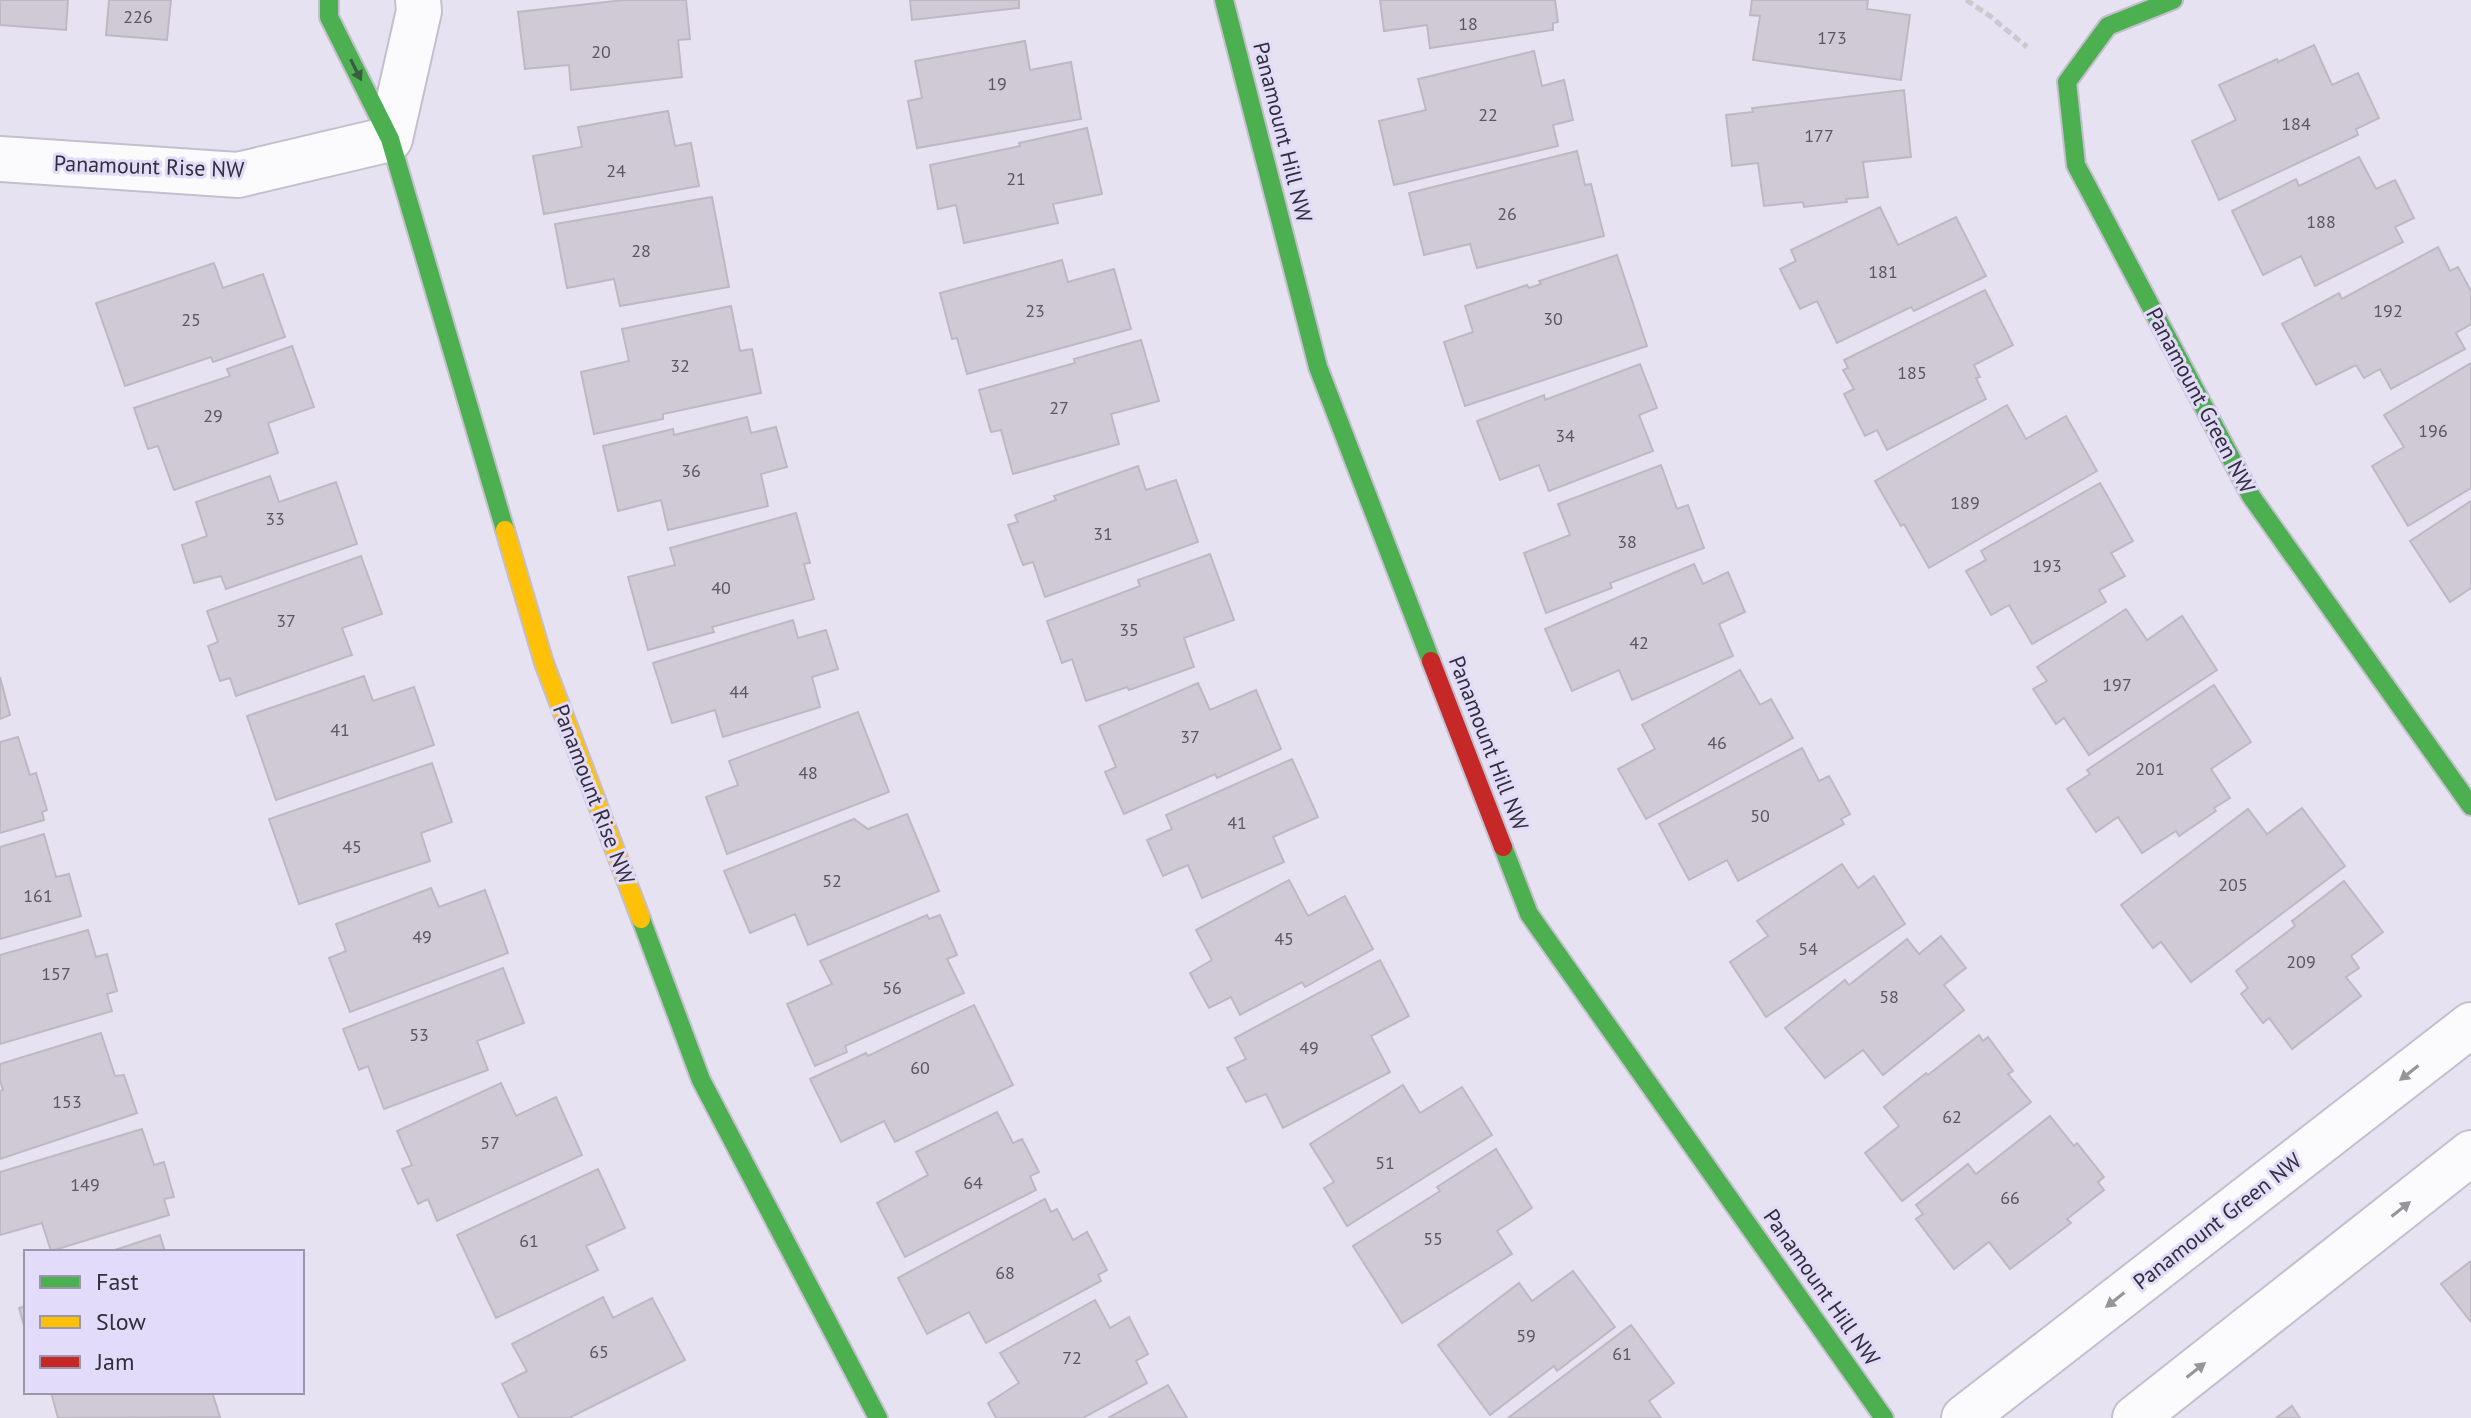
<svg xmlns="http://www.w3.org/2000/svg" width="2471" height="1418" font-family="'PT Sans',sans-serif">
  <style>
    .building { fill: #cfcad5; stroke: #beb8c4; stroke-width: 2 }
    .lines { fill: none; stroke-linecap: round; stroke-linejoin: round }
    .street-casing { stroke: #c3bfcc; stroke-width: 48 }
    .fast-casing { stroke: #c3bfcc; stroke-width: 22 }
    .slow-casing { stroke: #c3bfcc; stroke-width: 22 }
    .jam-casing { stroke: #c3bfcc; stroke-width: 22 }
    .path { stroke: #cac9ce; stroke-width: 5; stroke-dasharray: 8 4; stroke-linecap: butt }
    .street { stroke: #fbfbfd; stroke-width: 44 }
    .fast { stroke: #4caf50; stroke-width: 18 }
    .slow { stroke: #ffc107; stroke-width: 18 }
    .jam { stroke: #c62828; stroke-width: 18 }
    .oneway { fill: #3b5c42 }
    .oneway2 { fill: #96959c }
    .labels { text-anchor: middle; stroke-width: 6; stroke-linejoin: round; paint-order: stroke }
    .number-label { font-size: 18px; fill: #5a5662 }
    .street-label { font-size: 22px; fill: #322f3b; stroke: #e2dbf9 }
  </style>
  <rect width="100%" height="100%" fill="#e6e2f2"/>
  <g class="building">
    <path d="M0 0H68L66 30 0 25Z"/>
    <path d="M109 0H171L167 40 106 35Z"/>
    <path d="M624 0H686L690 39 678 40 682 77 571 90 569 65 525 69 518 12Z"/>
    <path d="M910 0H1019V8L912 20Z"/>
    <path d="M1380 0H1555L1558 22 1553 23V30L1430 48 1427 25 1384 31Z"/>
    <path d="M1752 0H1868L1867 9 1910 15 1901 80 1753 60 1760 16 1750 15Z"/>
    <path d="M1025 41 1030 70 1071 62 1081 119 917 148 908 101 922 98 915 61Z"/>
    <path d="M2314 45 2332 85 2358 73 2379 118 2356 129 2358 135 2219 200 2192 141 2236 120 2219 85 2277 59 2278 62Z"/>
    <path d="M1534 51 1542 86 1564 80 1573 120 1553 125 1558 146 1394 185 1379 121 1426 110 1418 79Z"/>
    <path d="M1904 90 1911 157 1863 162 1868 197 1846 199 1847 202 1804 207 1803 202 1764 206 1758 163 1732 166 1726 115 1753 112 1752 108Z"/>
    <path d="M668 111 675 146 691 143 699 186 544 214 533 156 582 147 578 127Z"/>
    <path d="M1087 128 1102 194 1053 204 1058 223 964 243 956 205 938 209 930 165 1020 146 1019 143Z"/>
    <path d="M1577 151 1585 185 1591 184 1604 236 1477 268 1470 244 1424 255 1409 193Z"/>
    <path d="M2359 157 2376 189 2395 180 2414 218 2395 227 2403 242 2315 286 2301 256 2263 275 2232 211 2296 179 2299 186Z"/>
    <path d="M712 197 729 287 620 306 614 279 567 288 555 224Z"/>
    <path d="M1880 207 1898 245 1956 217 1986 276 1914 311 1911 307 1837 343 1817 301 1800 309 1780 269 1796 261 1791 250Z"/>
    <path d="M2438 247 2450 271 2458 267 2471 291V324L2456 333 2465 349 2391 389 2380 369 2364 378 2356 365 2316 385 2282 324 2339 293 2342 299Z"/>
    <path d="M1617 255 1647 346 1465 406 1444 342 1473 332 1465 306 1527 285 1529 288 1541 284 1539 281Z"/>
    <path d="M1062 260 1068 282 1114 269 1131 329 967 374 957 338 952 339 940 293Z"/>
    <path d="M214 263 223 288 263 274 285 337 213 362 211 357 125 386 96 303Z"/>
    <path d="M1985 290 2013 345 1974 365 1980 377 1976 378 1986 399 1887 450 1877 430 1865 436 1844 394 1854 389 1843 370 1848 368 1844 360Z"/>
    <path d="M731 306 740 351 752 349 761 393 663 414V419L594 434 581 372 629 361 622 329Z"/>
    <path d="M1141 340 1159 401 1111 414 1119 444 1013 474 1001 430 991 432 979 390 1075 363 1074 359Z"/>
    <path d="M292 346 314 407 268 423 278 453 174 490 158 446 148 449 134 408 230 376 227 369Z"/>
    <path d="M2471 363V488L2408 526 2372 466 2404 447 2384 415Z"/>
    <path d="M1640 364 1657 408 1639 415 1653 451 1549 491 1539 465 1500 480 1477 421 1544 395 1545 400Z"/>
    <path d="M2007 405 2026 439 2066 416 2097 471 1929 568 1904 524 1901 526 1875 481Z"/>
    <path d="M747 417 751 433 776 427 787 467 761 474 768 506 668 530 661 500 618 511 603 446 673 429 674 435Z"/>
    <path d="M1661 465 1677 509 1688 505 1704 548 1610 583 1612 588 1546 613 1524 553 1570 535 1558 504Z"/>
    <path d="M1138 466 1146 490 1176 480 1198 542 1045 597 1033 562 1023 565 1008 525 1018 522 1015 515 1056 500 1054 496Z"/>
    <path d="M270 476 279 502 336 482 357 544 226 589 221 576 194 583 182 545 207 536 196 502Z"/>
    <path d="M2100 483 2133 541 2111 553 2125 576 2099 590 2106 602 2032 644 2009 605 1991 615 1966 571 1986 560 1981 551Z"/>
    <path d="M2471 501V588L2450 602 2410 541Z"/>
    <path d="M796 513 810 563 804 564 814 599 712 627 714 632 648 650 628 577 675 565 670 548Z"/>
    <path d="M1210 554 1234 620 1184 638 1194 667 1129 690 1127 687 1086 701 1072 659 1062 663 1047 621 1140 586 1138 580Z"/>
    <path d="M361 556 382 614 342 628 352 655 236 696 230 678 220 681 208 646 218 642 207 611Z"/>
    <path d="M1694 564 1703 584 1728 572 1745 612 1719 624 1733 656 1632 700 1619 670 1572 691 1545 629Z"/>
    <path d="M2126 609 2147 640 2182 616 2217 670 2089 755 2064 718 2056 724 2033 689 2047 681 2037 667Z"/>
    <path d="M793 620 798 638 826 630 838 669 812 677 820 707 723 737 715 710 672 723 653 663Z"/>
    <path d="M1740 670 1760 705 1771 699 1793 738 1646 819 1618 769 1655 749 1642 725Z"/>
    <path d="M364 676 373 701 414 687 434 745 276 800 247 716Z"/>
    <path d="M0 677 10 715 0 719Z"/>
    <path d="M1198 683 1210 710 1256 690 1281 749 1217 778 1215 774 1124 814 1105 772 1116 767 1099 726Z"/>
    <path d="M2214 685 2251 742 2211 769 2230 798 2214 808 2216 811 2179 836 2176 831 2142 853 2118 817 2096 832 2067 789 2090 774 2087 770Z"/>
    <path d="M858 712 889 792 727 854 706 797 738 785 729 761Z"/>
    <path d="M18 737 30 775 36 773 47 810 42 812 44 820 0 833V742Z"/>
    <path d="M1802 748 1819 781 1829 776 1850 814 1841 819 1844 824 1738 881 1727 860 1689 880 1659 824Z"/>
    <path d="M1292 759 1318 817 1273 837 1284 862 1202 898 1188 865 1163 876 1147 840 1172 829 1166 815Z"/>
    <path d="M432 763 452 822 421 833 430 861 299 904 269 819Z"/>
    <path d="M2302 808 2345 866 2191 982 2161 942 2153 948 2121 905 2248 809 2267 834Z"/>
    <path d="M907 814 939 891 808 945 795 914 750 933 724 871 854 819 868 829Z"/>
    <path d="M44 834 56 877 69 874 81 916 0 939V847Z"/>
    <path d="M1842 864 1858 888 1874 876 1905 924 1766 1017 1730 962 1768 936 1757 921Z"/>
    <path d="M1289 880 1308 916 1345 896 1373 949 1305 987 1302 982 1240 1015 1231 997 1209 1008 1190 973 1212 960 1196 930Z"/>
    <path d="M2344 881 2383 932 2351 956 2359 968 2346 977 2361 996 2292 1049 2269 1018 2263 1023 2241 994 2248 988 2236 971 2295 926 2292 921Z"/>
    <path d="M431 888 439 907 485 890 508 953 350 1012 329 958 346 951 336 924Z"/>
    <path d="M927 915 929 919 940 915 957 955 947 959 964 993 845 1046 847 1052 815 1066 787 1004 832 984 820 961Z"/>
    <path d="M88 930 96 957 107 954 117 991 107 994 112 1011 0 1044V955Z"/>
    <path d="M1941 936 1966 968 1944 985 1964 1010 1883 1075 1863 1050 1825 1078 1785 1028 1845 980 1849 985 1907 939 1919 954Z"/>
    <path d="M1380 960 1409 1016 1371 1036 1390 1072 1283 1128 1266 1094 1246 1102 1227 1068 1246 1059 1235 1038Z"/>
    <path d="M503 968 524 1023 477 1041 488 1070 384 1109 368 1066 359 1070 343 1029Z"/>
    <path d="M974 1005 1013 1085 895 1142 884 1121 841 1142 810 1079 866 1053 868 1056Z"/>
    <path d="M101 1033 115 1076 124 1075 137 1113 0 1159V1091L3 1090 0 1081V1064Z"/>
    <path d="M1979 1035 1983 1041 1988 1037 2013 1071 2008 1074 2031 1102 1902 1201 1865 1153 1899 1126 1884 1107 1926 1073 1928 1075Z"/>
    <path d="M501 1083 516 1116 556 1097 582 1155 437 1221 428 1199 418 1204 402 1169 412 1165 397 1131Z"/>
    <path d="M1403 1085 1420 1113 1462 1087 1492 1135 1347 1226 1324 1188 1334 1182 1310 1144Z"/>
    <path d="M997 1112 1013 1143 1022 1139 1039 1172 1030 1176 1036 1190 905 1257 877 1203 928 1175 916 1152Z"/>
    <path d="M2050 1116 2074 1146 2077 1143 2104 1177 2098 1182 2104 1190 2067 1219 2071 1223 2010 1269 1989 1242 1954 1269 1916 1219 1923 1214 1916 1205 1968 1164 1976 1174Z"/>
    <path d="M142 1129 154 1165 164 1162 174 1197 164 1199 169 1215 51 1251 42 1223 0 1235V1172Z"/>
    <path d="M1496 1149 1532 1208 1497 1231 1512 1254 1402 1323 1353 1246 1440 1191 1437 1187Z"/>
    <path d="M598 1169 625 1228 586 1246 598 1270 496 1318 457 1235Z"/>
    <path d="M1045 1199 1051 1212 1057 1209 1073 1240 1087 1232 1107 1270 1098 1275 1101 1281 986 1343 969 1312 927 1334 898 1278Z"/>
    <path d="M160 1235 165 1252H109Z"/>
    <path d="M2471 1261V1322L2441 1284Z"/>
    <path d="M1573 1271 1615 1327 1557 1371 1554 1366 1490 1415 1438 1345 1519 1283 1532 1301Z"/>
    <path d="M603 1297 613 1318 652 1298 685 1360 569 1418H519L502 1384 527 1371 512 1344Z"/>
    <path d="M1095 1300 1110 1328 1129 1317 1148 1354 1136 1361 1147 1383 1083 1418H996L988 1403 1019 1383 1000 1353Z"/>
    <path d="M26 1306V1333L19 1308Z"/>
    <path d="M1631 1325 1674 1383 1649 1401 1661 1418H1508Z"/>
    <path d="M1168 1385 1187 1418H1108Z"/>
    <path d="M51 1392H212L220 1417 58 1418Z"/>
    <path d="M2292 1406 2300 1418H2276Z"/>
  </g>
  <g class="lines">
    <defs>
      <g id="street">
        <path d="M0 159 238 175 390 139 419 11 418 0"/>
        <path d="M1964 1418 2471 1025"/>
        <path d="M2135 1418 2471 1153"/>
      </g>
      <g id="fast">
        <path d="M329 0V17L390 139 505 530"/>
        <path d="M1224 0 1318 367 1431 661"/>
        <path d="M2173 0 2108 26 2067 82 2076 165 2251 496 2471 806"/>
        <path d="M1503 847 1529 914 1884 1418"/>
        <path d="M641 919 701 1080 878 1418"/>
      </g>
      <path id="slow" d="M505 530 544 663 641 919"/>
      <path id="jam" d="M1431 661 1503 847"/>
    </defs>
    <use href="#street" class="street-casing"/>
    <use href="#fast" class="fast-casing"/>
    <use href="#slow" class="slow-casing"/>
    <use href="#jam" class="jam-casing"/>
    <path class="path" d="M1966 0 1990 16 2027 47"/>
    <use href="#street" class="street"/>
    <use href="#fast" class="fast"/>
    <use href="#slow" class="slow"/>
    <use href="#jam" class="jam"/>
  </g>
  <defs><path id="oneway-solid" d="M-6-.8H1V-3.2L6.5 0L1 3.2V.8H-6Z" transform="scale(2)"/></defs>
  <use class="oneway" href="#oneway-solid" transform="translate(356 70) rotate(63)"/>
  <g class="oneway2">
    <use href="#oneway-solid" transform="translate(2409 1073) rotate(142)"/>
    <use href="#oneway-solid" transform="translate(2401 1209) rotate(-38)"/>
    <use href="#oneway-solid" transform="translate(2115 1300) rotate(142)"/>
    <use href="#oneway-solid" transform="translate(2196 1370) rotate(-38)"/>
  </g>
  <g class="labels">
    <g class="number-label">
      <text x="138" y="23">226</text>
      <text x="1468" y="30">18</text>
      <text x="1832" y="44">173</text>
      <text x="601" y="58">20</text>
      <text x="997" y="90">19</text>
      <text x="1488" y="121">22</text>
      <text x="2296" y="130">184</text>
      <text x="1819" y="142">177</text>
      <text x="616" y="177">24</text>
      <text x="1016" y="185">21</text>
      <text x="1507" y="220">26</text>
      <text x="2321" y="228">188</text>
      <text x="641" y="257">28</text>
      <text x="1883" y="278">181</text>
      <text x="1035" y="317">23</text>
      <text x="2388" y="317">192</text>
      <text x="1553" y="325">30</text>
      <text x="191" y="326">25</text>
      <text x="680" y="372">32</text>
      <text x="1912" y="379">185</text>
      <text x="1059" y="414">27</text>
      <text x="213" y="422">29</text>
      <text x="2433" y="437">196</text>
      <text x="1565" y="442">34</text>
      <text x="691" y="477">36</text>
      <text x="1965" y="509">189</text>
      <text x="275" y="525">33</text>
      <text x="1103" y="540">31</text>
      <text x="1627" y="548">38</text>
      <text x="2047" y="572">193</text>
      <text x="721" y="594">40</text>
      <text x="286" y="627">37</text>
      <text x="1129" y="636">35</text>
      <text x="1639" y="649">42</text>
      <text x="2117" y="691">197</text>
      <text x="739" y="698">44</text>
      <text x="340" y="736">41</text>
      <text x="1190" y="743">37</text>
      <text x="1717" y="749">46</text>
      <text x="2150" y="775">201</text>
      <text x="808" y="779">48</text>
      <text x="1760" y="822">50</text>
      <text x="1237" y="829">41</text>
      <text x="352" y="853">45</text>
      <text x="832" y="887">52</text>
      <text x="2233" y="891">205</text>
      <text x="38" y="902">161</text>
      <text x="422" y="943">49</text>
      <text x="1284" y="945">45</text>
      <text x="1808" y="955">54</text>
      <text x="2301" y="968">209</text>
      <text x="56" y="980">157</text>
      <text x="892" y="994">56</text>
      <text x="1889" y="1003">58</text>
      <text x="419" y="1041">53</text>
      <text x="1309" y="1054">49</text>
      <text x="920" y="1074">60</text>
      <text x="67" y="1108">153</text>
      <text x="1952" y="1123">62</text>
      <text x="490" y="1149">57</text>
      <text x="1385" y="1169">51</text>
      <text x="973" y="1189">64</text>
      <text x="85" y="1191">149</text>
      <text x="2010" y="1204">66</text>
      <text x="1433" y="1245">55</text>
      <text x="529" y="1247">61</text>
      <text x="1005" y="1279">68</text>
      <text x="1526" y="1342">59</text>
      <text x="599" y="1358">65</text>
      <text x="1622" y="1360">61</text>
      <text x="1072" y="1364">72</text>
    </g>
    <g class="street-label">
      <text transform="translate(1283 132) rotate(76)" y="8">Panamount Hill NW</text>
      <text transform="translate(149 166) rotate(2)" y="8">Panamount Rise NW</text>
      <text transform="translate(2201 400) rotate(62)" y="8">Panamount Green NW</text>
      <text transform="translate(1489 743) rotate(69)" y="8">Panamount Hill NW</text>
      <text transform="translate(594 794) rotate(69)" y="8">Panamount Rise NW</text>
      <text transform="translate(2217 1221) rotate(-38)" y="8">Panamount Green NW</text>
      <text transform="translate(1822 1287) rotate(55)" y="8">Panamount Hill NW</text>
    </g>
  </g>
  <rect x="24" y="1250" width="280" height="144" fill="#e2dbf9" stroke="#9c96ad" stroke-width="2"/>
  <rect x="40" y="1276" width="40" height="12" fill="#4caf50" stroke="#9c96ad" stroke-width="2"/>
  <text x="96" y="1290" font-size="24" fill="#322f3b">Fast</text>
  <rect x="40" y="1316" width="40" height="12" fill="#ffc107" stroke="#9c96ad" stroke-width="2"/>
  <text x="96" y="1330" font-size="24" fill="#322f3b">Slow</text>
  <rect x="40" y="1356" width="40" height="12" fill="#c62828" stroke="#9c96ad" stroke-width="2"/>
  <text x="96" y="1370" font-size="24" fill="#322f3b">Jam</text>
</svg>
